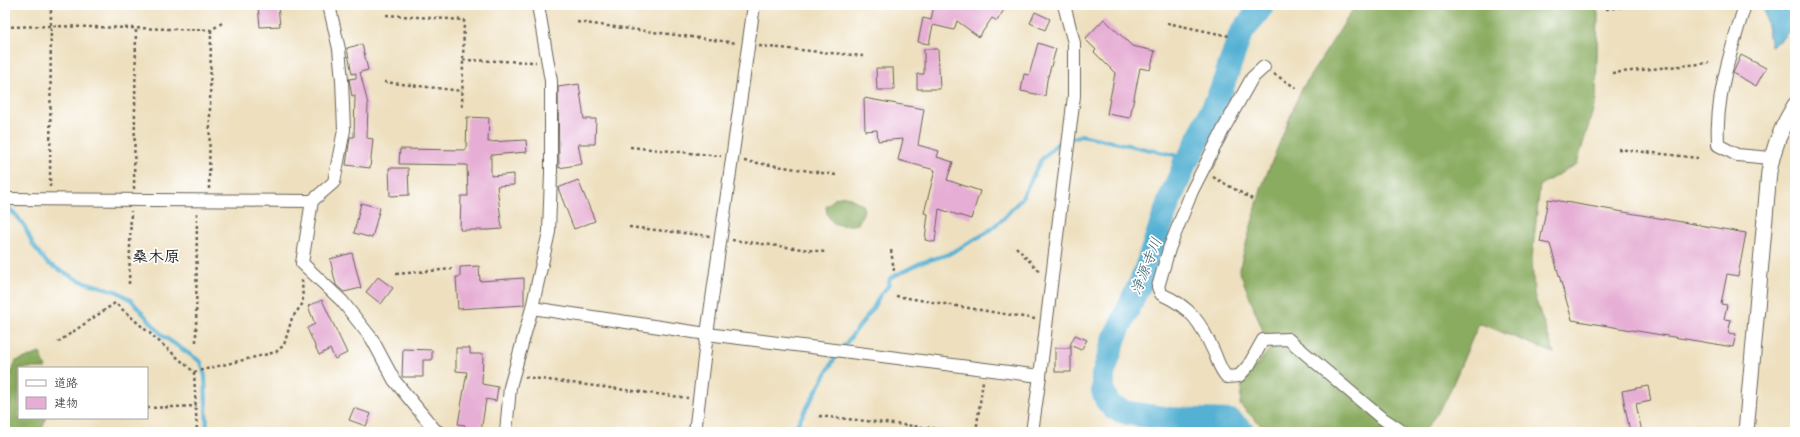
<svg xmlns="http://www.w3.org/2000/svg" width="1800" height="437" font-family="Kalam,'Klee One',sans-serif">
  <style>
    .forest { fill: #8aac60; stroke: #53643e }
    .water { fill: #55b1d3; stroke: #386678 }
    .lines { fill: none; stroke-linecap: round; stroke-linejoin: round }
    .stream { stroke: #55b1d3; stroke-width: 4 }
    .river { stroke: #55b1d3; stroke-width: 24 }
    .building { fill: #e6aed4 }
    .minor-casing { stroke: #666155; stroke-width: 14 }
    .tertiary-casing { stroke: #666155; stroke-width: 17 }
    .path { stroke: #666155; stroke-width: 2.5; stroke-dasharray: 3 3; stroke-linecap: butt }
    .minor { stroke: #fff; stroke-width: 12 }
    .tertiary { stroke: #fff; stroke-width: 15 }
    .labels { text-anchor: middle; stroke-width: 3.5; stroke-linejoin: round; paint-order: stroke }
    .water-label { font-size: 15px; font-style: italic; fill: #365f6e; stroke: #fff }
    .quarter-label { font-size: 16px; font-weight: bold; fill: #1c1c1c; stroke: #fff }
  </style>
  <rect width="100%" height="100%" fill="#fff"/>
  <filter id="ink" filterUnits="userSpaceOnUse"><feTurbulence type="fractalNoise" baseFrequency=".025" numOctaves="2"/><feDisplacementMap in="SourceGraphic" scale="8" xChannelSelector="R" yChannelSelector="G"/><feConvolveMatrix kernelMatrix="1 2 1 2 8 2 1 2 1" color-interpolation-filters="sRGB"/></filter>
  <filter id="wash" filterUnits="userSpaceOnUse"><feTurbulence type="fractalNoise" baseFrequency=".012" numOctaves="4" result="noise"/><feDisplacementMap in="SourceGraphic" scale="16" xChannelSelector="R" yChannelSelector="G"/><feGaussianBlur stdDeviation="0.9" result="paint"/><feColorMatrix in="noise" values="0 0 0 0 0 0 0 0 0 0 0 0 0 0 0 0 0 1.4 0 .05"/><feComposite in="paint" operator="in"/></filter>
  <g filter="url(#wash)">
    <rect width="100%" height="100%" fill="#eee0bf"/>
    <g class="forest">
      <path d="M1356 5H1595L1598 13 1596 100 1577 164 1540 185 1532 258 1534 295 1554 353 1479 323 1446 400 1424 432H1268L1240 405 1242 382 1270 349 1239 270 1262 186 1301 90Z"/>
      <path d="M846 196 862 204 864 211 858 224C841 227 828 227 826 207L835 198Z"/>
      <path d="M40 353 46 368H19V418H46L41 432H5V403L11 404 7 384 16 361Z"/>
    </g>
    <path class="water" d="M1763 5H1795V24L1782 39 1771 46Z"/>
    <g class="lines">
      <g class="stream">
        <path d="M5 205 16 215 25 227 33 245 47 263 78 280 118 292 131 300 163 336 201 362 205 376 207 432"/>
        <path d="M793 432 836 356 872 310 880 295 888 286 890 278 920 263 949 254 986 233 1003 219 1022 198 1041 160 1057 144 1081 135 1188 158"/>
      </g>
      <path class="river" d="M1243 432 1231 421 1170 419 1128 413 1113 408 1107 401 1103 391V375L1115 337 1143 277 1170 199 1183 169 1184 164 1192 153 1222 88 1240 35 1263 5"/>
    </g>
    <g id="blocks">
      <g class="building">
        <path d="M258 5H278L280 26 260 27Z"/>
        <path d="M934 5H1007L997 21 992 18 979 37 957 21 954 30 933 25 929 44 918 42 923 18 931 20Z"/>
        <path d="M1035 12 1050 19 1045 30 1030 23Z"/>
        <path d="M1104 19 1132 46 1155 51 1150 70 1140 68 1130 118 1107 114 1115 73 1094 52 1096 50 1085 39Z"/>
        <path d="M1038 43 1056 49 1047 80 1045 96 1021 91 1024 74 1029 75Z"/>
        <path d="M362 44 368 70 360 72 368 104 367 138 373 139 370 168 346 165 350 137H354L355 95 352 96 349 79 356 78V73L352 74 347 48Z"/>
        <path d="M924 49H938L940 89H917V74H924Z"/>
        <path d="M1741 55 1766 68 1756 86 1733 73Z"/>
        <path d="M876 68H893L894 90H877Z"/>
        <path d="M579 84 584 119H596L595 144H578L582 164 559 168 558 87Z"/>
        <path d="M864 98 924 109 918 145 939 151 937 157 953 162 947 180 980 191 971 219 939 209 935 242 925 240 928 214 924 213 935 170 898 160 903 139 878 141 877 130 865 131Z"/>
        <path d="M467 117 489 118 488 142 526 140 527 152 491 155V176L514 174V185L497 186 502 229 488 230H460L461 196H468L467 165 399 164 400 149 466 150Z"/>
        <path d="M389 168H408L409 195 390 196Z"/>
        <path d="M578 180 595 221 574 229 558 188Z"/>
        <path d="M1548 199 1746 233 1738 276 1727 274 1721 304 1727 305 1724 319 1731 320 1728 333 1736 334 1733 347 1572 320 1550 244 1540 242Z"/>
        <path d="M361 203 380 208 372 238 354 233Z"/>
        <path d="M352 253 361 288 344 292 336 285 330 259Z"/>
        <path d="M479 266 480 281 524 278V305L458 309 456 277H460V267Z"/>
        <path d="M378 277 393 288 381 304 366 292Z"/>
        <path d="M322 300 347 353 335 359 330 349 319 355 307 328 315 324 308 306Z"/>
        <path d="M1075 335 1087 340 1081 350 1070 345Z"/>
        <path d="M456 348H470V354H483L482 384 498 387 496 401 486 399 481 432H464L465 425 458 424 467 372 456 371Z"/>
        <rect x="1055" y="348" width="16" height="24"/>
        <path d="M403 349 432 350V360H423V377H402Z"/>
        <path d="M1648 386 1651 401 1636 404 1642 432H1630L1622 391Z"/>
        <path d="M354 408 371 414 366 426 349 420Z"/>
      </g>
    </g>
  </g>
  <g filter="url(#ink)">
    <use href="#blocks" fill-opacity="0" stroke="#666155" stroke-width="1"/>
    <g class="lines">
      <defs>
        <g id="minor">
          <path d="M329 5 339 49 342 80 344 130 334 182 312 201 302 263 342 301 372 339 394 380 435 430 439 432"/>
          <path d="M1745 5C1731 50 1715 97 1718 145L1737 155 1771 158"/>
          <path d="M1264 67 1252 78 1224 128 1192 191 1169 249 1158 287 1161 294C1191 307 1201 323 1214 352 1218 361 1220 370 1227 377L1239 376 1249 365 1263 340 1288 339 1379 416 1403 432"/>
          <path d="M5 199 312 201"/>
          <path d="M532 308 707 334 1040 376"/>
          <path d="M506 432 510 387 532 308 549 232 551 174V81L538 5"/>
          <path d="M695 432 707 334 754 5"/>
          <path d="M1032 432 1040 376 1074 96V43L1064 5"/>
        </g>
        <path id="tertiary" d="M1746 432 1769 172C1773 147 1782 126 1795 105"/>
      </defs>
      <use href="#minor" class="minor-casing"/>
      <use href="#tertiary" class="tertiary-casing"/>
      <g class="path">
        <path d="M1606 9 1639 5"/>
        <path d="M386 15 464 20 462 107"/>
        <path d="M577 22 737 43"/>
        <path d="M1167 23 1229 36"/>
        <path d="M5 27 51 26 211 30 222 23"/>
        <path d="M759 46 863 56"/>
        <path d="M463 60 536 62"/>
        <path d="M1612 73 1709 63"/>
        <path d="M1274 74 1298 89"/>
        <path d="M384 82 462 91"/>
        <path d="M630 147 721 156"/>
        <path d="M1618 149 1698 158"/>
        <path d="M744 161 836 175"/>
        <path d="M1213 177 1254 200"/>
        <path d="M50 187 51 5"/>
        <path d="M134 189 136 28"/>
        <path d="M209 189 211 30"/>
        <path d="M629 227 710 236"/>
        <path d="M732 240 825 252"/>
        <path d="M1016 247 1040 272"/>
        <path d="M891 250 894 271"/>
        <path d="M396 274 452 269"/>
        <path d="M129 284 131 211"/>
        <path d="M896 296 1035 319"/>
        <path d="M5 340 9 342"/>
        <path d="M58 342 115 303 194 372 197 432"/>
        <path d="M196 342 197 211"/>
        <path d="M194 372 276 352 284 345 292 318 303 303 302 279"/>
        <path d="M525 377 688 398"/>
        <path d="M147 408 196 406"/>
        <path d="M819 416 969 432"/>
        <path d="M707 430 718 432"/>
        <path d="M976 432 983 381"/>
      </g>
      <use href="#minor" class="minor"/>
      <use href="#tertiary" class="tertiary"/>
    </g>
  </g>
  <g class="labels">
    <g class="water-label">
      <text transform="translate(1146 266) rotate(-68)" y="5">浄源寺川</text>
    </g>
    <g class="quarter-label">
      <text x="156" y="262">桑木原</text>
    </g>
  </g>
  <rect width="1800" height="437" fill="none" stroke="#fff" stroke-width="20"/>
  <rect x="18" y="367" width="130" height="52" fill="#ffffff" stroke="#a4a4a4"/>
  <rect x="26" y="380" width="20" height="6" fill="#ffffff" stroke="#a4a4a4"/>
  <text x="54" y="387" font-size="12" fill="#1c1c1c">道路</text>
  <rect x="26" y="397" width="20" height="12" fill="#e6aed4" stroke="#a4a4a4"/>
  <text x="54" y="407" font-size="12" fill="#1c1c1c">建物</text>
</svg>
